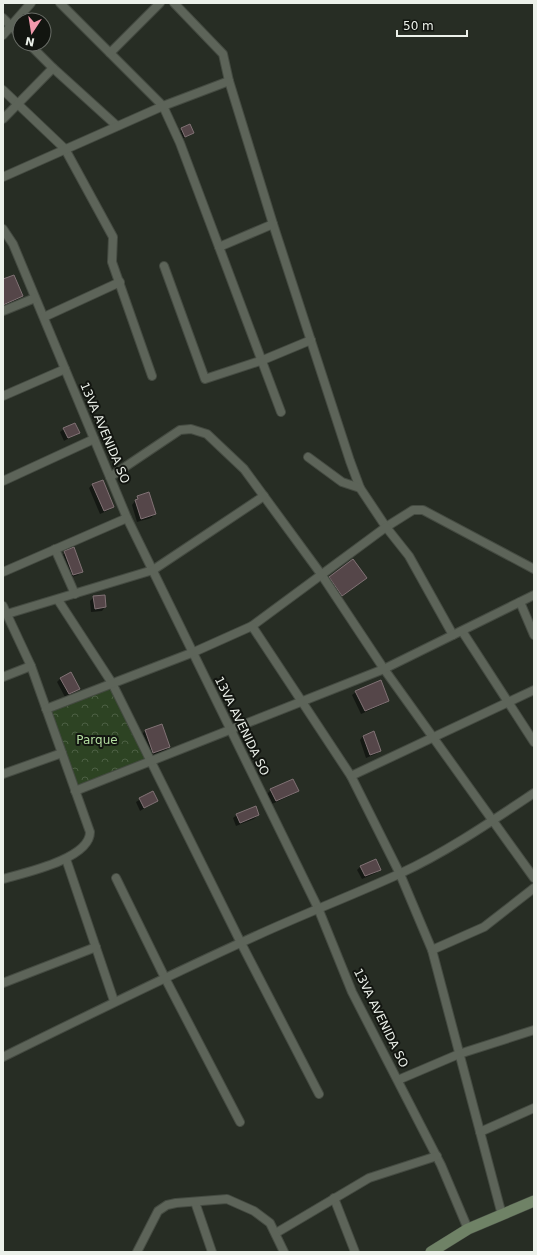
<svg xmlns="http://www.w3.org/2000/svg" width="537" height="1255" font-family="'DejaVu Sans',sans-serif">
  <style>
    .forest { fill: url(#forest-crowns) }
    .shadow { fill: #0007 }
    .building { fill: #554649; stroke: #817275 }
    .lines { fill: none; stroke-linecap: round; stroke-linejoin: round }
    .street-casing { stroke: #454b42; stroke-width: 10 }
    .secondary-casing { stroke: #454b42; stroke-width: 12 }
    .street { stroke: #5d6459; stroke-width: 8 }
    .secondary { stroke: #6f8266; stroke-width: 11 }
    .labels { text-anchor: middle; stroke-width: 4; stroke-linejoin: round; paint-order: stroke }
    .street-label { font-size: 12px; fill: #ecf1ea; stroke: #121510 }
    .park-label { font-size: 12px; fill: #b4dea1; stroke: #121510 }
  </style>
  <defs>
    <pattern id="forest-crowns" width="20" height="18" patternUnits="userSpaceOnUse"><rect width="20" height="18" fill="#2d4323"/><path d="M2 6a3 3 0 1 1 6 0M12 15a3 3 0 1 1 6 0" fill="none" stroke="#4c5f43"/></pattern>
  </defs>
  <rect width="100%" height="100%" fill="#272d24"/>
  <path class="forest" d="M112 683 150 761 75 791 46 709Z"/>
  <g class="shadow">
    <path d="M189 126 191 134 183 138 180 131Z"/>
    <path d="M3 280 22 296 16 301 3 307Z"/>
    <path d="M64 429 78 433 64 441 60 432Z"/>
    <path d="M93 484 113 507 109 510 100 514 89 488Z"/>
    <path d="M138 497 155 514 151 518 137 522 132 505Z"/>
    <path d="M74 548 82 571 78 575 69 578 61 556Z"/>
    <path d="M330 578H365L336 601 324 583Z"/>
    <path d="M94 597 105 607 102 611 91 612 90 601Z"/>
    <path d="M60 679 79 688 65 697 57 682Z"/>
    <path d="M356 692 388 700 384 704 361 714 352 695Z"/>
    <path d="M162 725 169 747 164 753 147 758 139 737 145 731Z"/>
    <path d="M373 733 380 751 376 754 366 758 360 740 363 736Z"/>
    <path d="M271 790H297L294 794 272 804 267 794Z"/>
    <path d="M153 792 157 800 140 811 136 802Z"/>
    <path d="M237 815H258L254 819 236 826 233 818Z"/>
    <path d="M361 866 380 869 376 873 362 879 357 870Z"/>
  </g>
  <g class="building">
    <path d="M190 124 194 133 185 137 181 128Z"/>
    <path d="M14 275 23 296 3 305V279Z"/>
    <path d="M75 423 80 433 68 438 63 428Z"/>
    <path d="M103 480 114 507 104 511 92 484Z"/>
    <path d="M149 492 156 514 141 519 135 500 138 499 137 496Z"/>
    <path d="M74 547 83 572 73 575 64 551Z"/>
    <path d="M353 559 367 578 342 596 329 577Z"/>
    <path d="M105 595 106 607 95 609 93 596Z"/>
    <path d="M71 672 80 689 69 694 60 678Z"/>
    <path d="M381 680 389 701 365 711 355 691Z"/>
    <path d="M162 724 170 747 153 753 145 730Z"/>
    <path d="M374 731 381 751 370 755 363 736Z"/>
    <path d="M293 779 299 791 276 801 270 789Z"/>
    <path d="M153 791 158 801 144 808 139 798Z"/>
    <path d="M256 806 259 815 240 823 236 814Z"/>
    <path d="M376 859 381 870 365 876 360 866Z"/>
  </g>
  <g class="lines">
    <defs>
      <g id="street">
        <path d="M60 3 163 106 180 143 281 412"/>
        <path d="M174 3 223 54 229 81 273 224 350 461 360 488 386 527 413 510H423L534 569"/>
        <path d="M3 18 20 35"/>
        <path d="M3 35 31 3"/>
        <path d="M29 44 53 68 117 126"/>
        <path d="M110 53 160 3"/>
        <path d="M3 90 65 149 113 237 112 262 152 376"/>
        <path d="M3 119 53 68"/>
        <path d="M3 177 163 106 229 81"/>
        <path d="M3 229 13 244 127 518 318 908 352 992 441 1165 468 1229"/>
        <path d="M219 247 273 224"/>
        <path d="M164 266 205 379 263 360 311 340"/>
        <path d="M3 311 35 298"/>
        <path d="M44 317 120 282"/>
        <path d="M3 396 65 369"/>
        <path d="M308 457 342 482 360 488"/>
        <path d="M110 477 180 430 191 429 207 434 244 469 321 574 384 669 534 878"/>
        <path d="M3 481 94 439"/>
        <path d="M55 549 75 594"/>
        <path d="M3 572 127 518"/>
        <path d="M58 600 112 683 241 943 319 1094"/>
        <path d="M520 602 534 635"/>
        <path d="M3 606 31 666 90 832C90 859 24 873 3 879"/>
        <path d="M7 614 153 570 264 496"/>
        <path d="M252 626 386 527 409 556 453 635"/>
        <path d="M462 631 534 742"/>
        <path d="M3 677 31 666"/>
        <path d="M46 709 194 652 252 626 351 776 400 874 432 950 502 1215"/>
        <path d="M3 774 62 753"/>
        <path d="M351 776 534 690"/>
        <path d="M75 791 384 669 534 595"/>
        <path d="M66 859 114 1001"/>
        <path d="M116 878 165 978 240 1122"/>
        <path d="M432 950 484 927 534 888"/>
        <path d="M3 983 96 947"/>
        <path d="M3 1057C88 1015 173 973 260 934 306 913 353 895 399 874 445 853 492 821 534 793"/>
        <path d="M398 1080 459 1054 534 1030"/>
        <path d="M480 1132 534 1108"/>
        <path d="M334 1198 355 1252"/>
        <path d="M195 1202 212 1252"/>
        <path d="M276 1233 369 1178 437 1156"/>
        <path d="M137 1252 158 1211 167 1205 176 1203 227 1199 254 1211 270 1223 284 1252"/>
      </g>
      <path id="secondary" d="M431 1252 468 1229 534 1201"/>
    </defs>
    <use href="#street" class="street-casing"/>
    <use href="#secondary" class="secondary-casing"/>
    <use href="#street" class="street"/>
    <use href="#secondary" class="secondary"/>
  </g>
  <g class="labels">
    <g class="street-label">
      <text transform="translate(105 433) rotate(67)" y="4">13VA AVENIDA SO</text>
      <text transform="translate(242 726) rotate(64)" y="4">13VA AVENIDA SO</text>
      <text transform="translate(381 1018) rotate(64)" y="4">13VA AVENIDA SO</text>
    </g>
    <g class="park-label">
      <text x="97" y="744">Parque</text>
    </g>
  </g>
  <rect width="537" height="1255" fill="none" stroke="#ecf1ea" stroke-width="8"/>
  <g transform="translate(32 32) rotate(192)"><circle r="19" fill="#121510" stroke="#696d67"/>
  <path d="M0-3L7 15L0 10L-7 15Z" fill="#f29aad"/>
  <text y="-6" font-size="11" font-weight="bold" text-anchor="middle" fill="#ecf1ea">N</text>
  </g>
  <path d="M397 30v6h70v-6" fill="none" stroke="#ecf1ea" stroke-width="2"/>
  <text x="403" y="30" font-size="12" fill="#ecf1ea" stroke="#121510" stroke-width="3" paint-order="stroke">50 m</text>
</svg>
